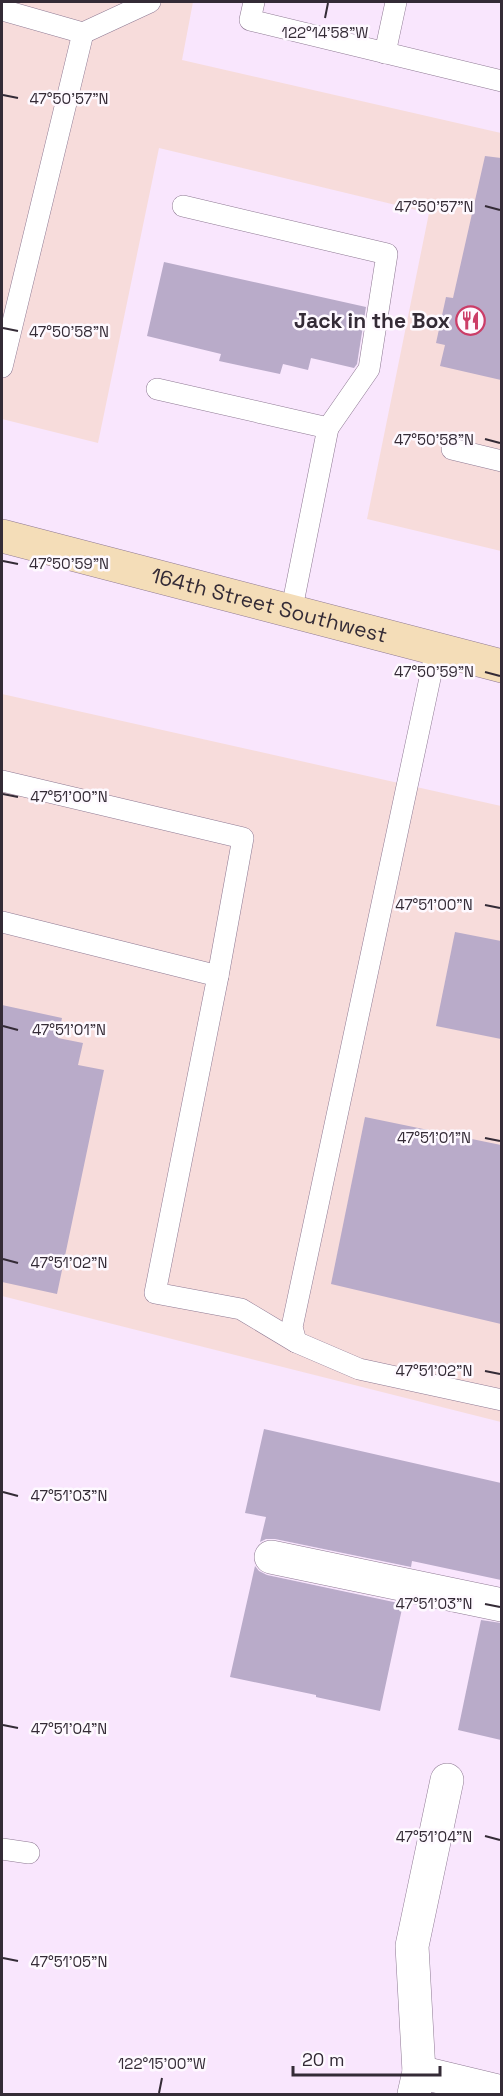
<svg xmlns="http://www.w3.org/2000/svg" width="503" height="2096" font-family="'Space Grotesk',sans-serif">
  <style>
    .commercial { fill: #f7dcdb }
    .building { fill: #b9abc9 }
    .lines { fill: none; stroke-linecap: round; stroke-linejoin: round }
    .lane-casing { stroke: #8e7993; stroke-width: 22 }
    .street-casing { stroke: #8e7993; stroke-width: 34 }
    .secondary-casing { stroke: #8e7993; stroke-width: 34 }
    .lane { stroke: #fff; stroke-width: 21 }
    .street { stroke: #fff; stroke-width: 33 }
    .secondary { stroke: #f4ddb8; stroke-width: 33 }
    .ticks { fill: none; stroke: #342b36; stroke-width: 2 }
    .labels { text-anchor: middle; stroke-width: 5; stroke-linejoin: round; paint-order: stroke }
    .poi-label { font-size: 21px; font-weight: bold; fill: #342b36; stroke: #fef9ff; text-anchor: end }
    .street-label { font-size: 21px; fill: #342b36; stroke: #fef9ff }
    .ticks-label { font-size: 15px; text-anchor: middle; fill: #342b36; stroke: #fef9ff; stroke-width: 5; stroke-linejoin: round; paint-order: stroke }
  </style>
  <rect width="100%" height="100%" fill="#f9e6fd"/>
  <g class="commercial">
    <path d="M2 2H193L182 60 501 133V551L367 519 429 213 159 148 98 443 2 419Z"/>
    <path d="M2 694 501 806V1422L2 1296Z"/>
  </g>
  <g class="building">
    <path d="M485 156 501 158V380L440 366 445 345 436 343 446 297 453 298Z"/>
    <path d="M164 262 366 307 357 364 354 368 311 358 308 370 283 364 280 374 219 361 221 354 147 336Z"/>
    <path d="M455 932 501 941V1039L436 1026Z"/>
    <path d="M2 1005 62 1018 58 1038 83 1043 78 1065 104 1070 57 1294 2 1282Z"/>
    <path d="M365 1117 501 1145V1324L331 1284Z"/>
    <path d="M264 1429 501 1483V1580L412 1561 411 1567 275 1539H266L260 1542 266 1517 245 1513Z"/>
    <path d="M255 1566 259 1571 267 1575 403 1604 380 1711 316 1697V1695L230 1677Z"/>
    <path d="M481 1620 501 1623V1740L458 1730Z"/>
  </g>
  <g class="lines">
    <defs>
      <g id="lane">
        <path d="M254 2 250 20 502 81"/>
        <path d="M2 10 83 33 2 367"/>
        <path d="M83 33 150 2"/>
        <path d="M385 53 396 2"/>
        <path d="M183 206 387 254 369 369 328 428"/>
        <path d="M157 389 328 428 291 613"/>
        <path d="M452 449 502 461"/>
        <path d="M2 781 243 838 218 976"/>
        <path d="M2 922 218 976 155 1293 241 1309 296 1342 359 1369 502 1400"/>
        <path d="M296 1342 292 1327 436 650"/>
        <path d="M2 1849 29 1853"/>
      </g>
      <g id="street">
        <path d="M271 1557 502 1605"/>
        <path d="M419 2072 412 1946 447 1780"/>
        <path d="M414 2094 419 2072 502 2092"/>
      </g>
      <g id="secondary">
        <path id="s1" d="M2 536 502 666"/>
      </g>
    </defs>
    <use href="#lane" class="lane-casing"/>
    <use href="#street" class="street-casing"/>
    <use href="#secondary" class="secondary-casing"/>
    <use href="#lane" class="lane"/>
    <use href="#street" class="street"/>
    <use href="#secondary" class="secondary"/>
  </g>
  <path class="ticks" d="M325 18 328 3M3 95 18 98M485 206 500 210M3 328 18 331M485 439 500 443M3 561 18 564M485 672 500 676M3 794 18 797M485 905 500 908M3 1026 18 1030M485 1138 500 1141M3 1259 18 1263M485 1371 500 1374M3 1492 18 1496M485 1604 500 1607M3 1725 18 1728M485 1836 500 1840M3 1958 18 1961M159 2093 162 2078"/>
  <defs>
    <symbol id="restaurant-ring" viewBox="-11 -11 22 22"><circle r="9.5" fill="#fef9ff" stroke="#cb3d68" stroke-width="1.5"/><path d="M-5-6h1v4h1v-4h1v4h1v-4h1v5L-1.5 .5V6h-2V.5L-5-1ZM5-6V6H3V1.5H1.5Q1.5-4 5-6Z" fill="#cb3d68"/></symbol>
  </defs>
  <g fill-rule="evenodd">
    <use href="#restaurant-ring" x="454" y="304" width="33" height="33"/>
  </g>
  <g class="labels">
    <g class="poi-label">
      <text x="450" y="328">Jack in the Box</text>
    </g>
    <g class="street-label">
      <text dy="7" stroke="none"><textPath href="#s1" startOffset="276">164th Street Southwest</textPath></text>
    </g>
  </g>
  <g class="ticks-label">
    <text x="325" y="38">122°14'58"W</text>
    <text x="69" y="104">47°50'57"N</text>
    <text x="434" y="212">47°50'57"N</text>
    <text x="69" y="337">47°50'58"N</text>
    <text x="434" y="445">47°50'58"N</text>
    <text x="69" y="569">47°50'59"N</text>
    <text x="434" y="677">47°50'59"N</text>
    <text x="69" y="802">47°51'00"N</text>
    <text x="434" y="910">47°51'00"N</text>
    <text x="69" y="1035">47°51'01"N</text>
    <text x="434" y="1143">47°51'01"N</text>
    <text x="69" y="1268">47°51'02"N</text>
    <text x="434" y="1376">47°51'02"N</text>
    <text x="69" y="1501">47°51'03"N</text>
    <text x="434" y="1609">47°51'03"N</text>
    <text x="69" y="1734">47°51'04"N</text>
    <text x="434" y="1842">47°51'04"N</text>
    <text x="69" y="1967">47°51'05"N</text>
    <text x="162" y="2069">122°15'00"W</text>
  </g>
  <rect width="503" height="2096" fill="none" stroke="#342b36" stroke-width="6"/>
  <path d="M293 2066v9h147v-9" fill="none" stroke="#342b36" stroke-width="3"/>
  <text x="302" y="2066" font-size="18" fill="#342b36" stroke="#fef9ff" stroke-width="4.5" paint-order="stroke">20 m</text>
</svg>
